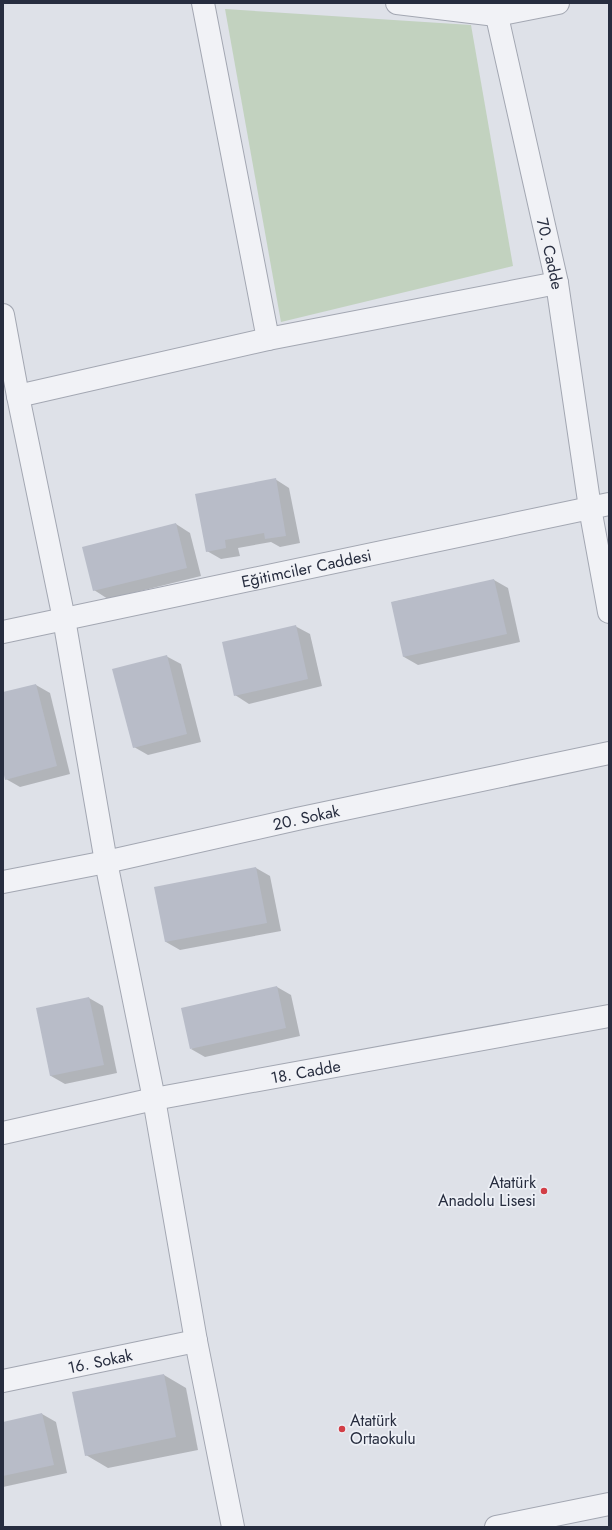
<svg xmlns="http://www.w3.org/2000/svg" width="612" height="1530" font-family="Jost,sans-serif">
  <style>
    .green { fill: #c2d2bf }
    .shadow { fill: #0003 }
    .building { fill: #b8bcc8 }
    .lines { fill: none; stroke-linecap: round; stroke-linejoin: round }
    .minor-casing { stroke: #a3a7b2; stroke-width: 24 }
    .minor { stroke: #f1f2f6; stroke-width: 22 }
    .poi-dot { fill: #d23e46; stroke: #edf0f6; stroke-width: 1.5 }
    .labels { text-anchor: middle; stroke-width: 3.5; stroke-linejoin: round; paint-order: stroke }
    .street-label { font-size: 16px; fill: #272d3f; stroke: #edf0f6 }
    .poi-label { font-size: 16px; fill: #272d3f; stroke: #edf0f6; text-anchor: end }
  </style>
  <rect width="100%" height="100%" fill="#dee1e8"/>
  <path class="green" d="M225 9 471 25 513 266 281 322Z"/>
  <g class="shadow">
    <path d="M275 479 289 488 300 543 280 547 271 542 238 548 240 556 221 559 207 551Z"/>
    <path d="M176 524 190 533 201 576 108 599 94 590Z"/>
    <path d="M494 580 508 588 520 642 418 665 404 657 393 602Z"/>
    <path d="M295 626 310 634 322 686 249 704 235 695Z"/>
    <path d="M166 656 181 664 201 742 148 755 134 747Z"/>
    <path d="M36 685 50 693 70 774 20 787 6 779 3 766V693Z"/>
    <path d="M256 868 270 876 281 931 180 950 166 942 155 888Z"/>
    <path d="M277 987 291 995 300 1036 205 1057 191 1049Z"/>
    <path d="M89 998 103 1006 117 1073 65 1084 51 1076 37 1009Z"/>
    <path d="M164 1375 186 1388 198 1450 108 1468 86 1455Z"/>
    <path d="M42 1414 56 1422 67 1473 3 1487V1423Z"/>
  </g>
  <g class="building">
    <path d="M276 478 286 536 265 539 264 533 225 540 226 548 206 552 195 494Z"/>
    <path d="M176 523 187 568 93 591 82 547Z"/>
    <path d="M494 579 507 634 403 657 391 602Z"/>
    <path d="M296 625 308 679 234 696 222 642Z"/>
    <path d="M167 655 187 734 133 748 112 669Z"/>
    <path d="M36 684 57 766 5 780 3 770V692Z"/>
    <path d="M256 867 267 923 165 942 154 887Z"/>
    <path d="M277 986 286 1028 190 1049 181 1008Z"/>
    <path d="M89 997 104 1065 50 1076 36 1008Z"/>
    <path d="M164 1374 176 1437 85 1456 72 1392Z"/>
    <path d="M42 1413 54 1465 3 1476V1422Z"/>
  </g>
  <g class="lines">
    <defs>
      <g id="minor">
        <path d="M203 3 268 339"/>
        <path d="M397 3 496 15 558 3"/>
        <path id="s1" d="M494 3 557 283 590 508 609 612"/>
        <path d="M3 315 18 396 64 619 106 862 154 1099 196 1341 233 1527"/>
        <path d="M18 396 268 339 557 283"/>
        <path id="s2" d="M3 632 609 504"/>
        <path id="s3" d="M3 882 106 862 297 819 609 753"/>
        <path id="s4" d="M3 1133 154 1099 609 1016"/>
        <path id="s5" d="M3 1381 196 1341"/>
        <path d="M496 1527 609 1504"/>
      </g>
    </defs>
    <use href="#minor" class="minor-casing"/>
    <use href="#minor" class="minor"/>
  </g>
  <g class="poi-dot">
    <circle cx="544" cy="1191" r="4"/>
    <circle cx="342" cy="1429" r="4"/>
  </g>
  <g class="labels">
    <g class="street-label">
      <text dy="6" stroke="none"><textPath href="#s1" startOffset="257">70. Cadde</textPath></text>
      <text dy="6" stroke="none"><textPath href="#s2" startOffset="310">Eğitimciler Caddesi</textPath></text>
      <text dy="6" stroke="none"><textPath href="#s3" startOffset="310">20. Sokak</textPath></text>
      <text dy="6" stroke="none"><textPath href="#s4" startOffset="309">18. Cadde</textPath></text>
      <text dy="6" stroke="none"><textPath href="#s5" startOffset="99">16. Sokak</textPath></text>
    </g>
    <g class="poi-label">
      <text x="536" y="1188">Atatürk<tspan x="536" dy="18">Anadolu Lisesi</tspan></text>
      <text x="350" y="1426" text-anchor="start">Atatürk<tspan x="350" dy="18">Ortaokulu</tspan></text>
    </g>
  </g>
  <rect width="612" height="1530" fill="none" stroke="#272d3f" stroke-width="8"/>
</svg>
